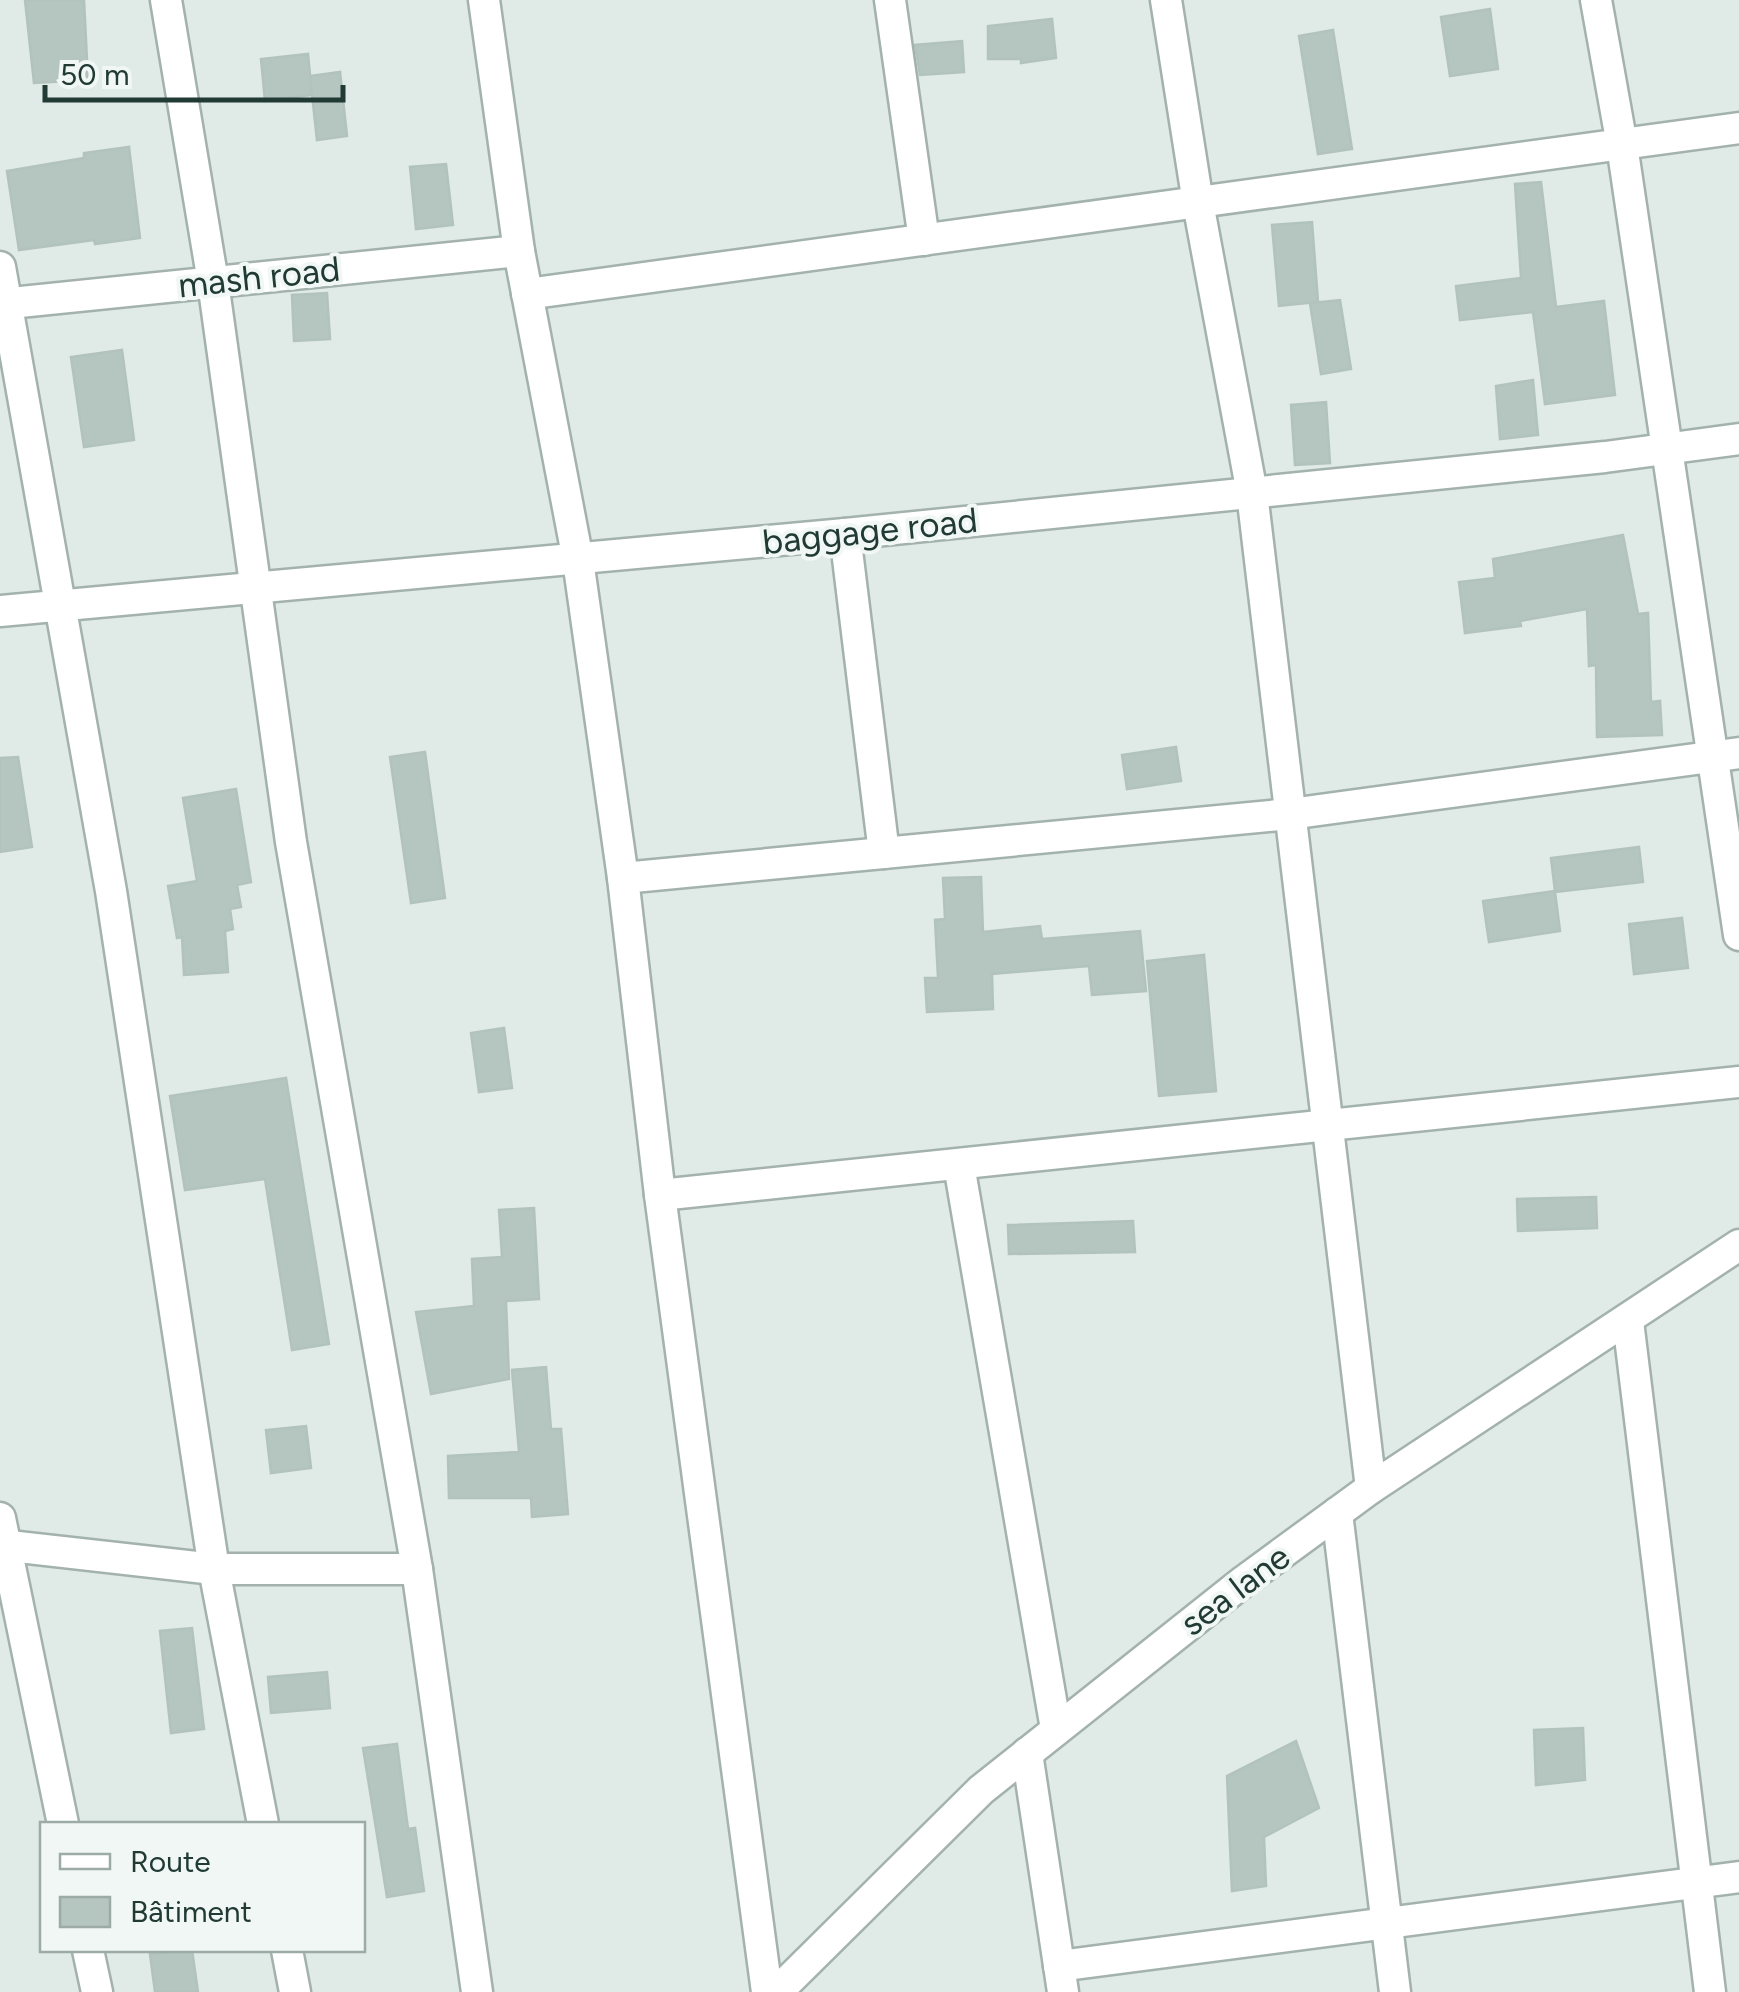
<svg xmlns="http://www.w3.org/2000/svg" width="1739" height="1992" font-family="Figtree,sans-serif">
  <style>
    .building { fill: #b5c5bf; stroke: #b2c3bd; stroke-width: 2.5 }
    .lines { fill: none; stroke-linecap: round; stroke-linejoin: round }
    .minor-casing { stroke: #a3b2ad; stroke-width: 35 }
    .minor { stroke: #fff; stroke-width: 30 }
    .labels { text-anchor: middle; stroke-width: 8; stroke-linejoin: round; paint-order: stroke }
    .street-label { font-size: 35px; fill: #213a34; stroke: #f0f7f4 }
  </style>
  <rect width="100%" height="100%" fill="#e0eae6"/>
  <g class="building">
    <path d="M25 0H84L88 80 34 83Z"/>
    <path d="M1490 9 1498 69 1450 76 1441 17Z"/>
    <path d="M1052 19 1056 58 1021 63V59H988V26Z"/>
    <path d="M1333 30 1352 149 1318 154 1299 36Z"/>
    <path d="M962 41 964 72 920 75 915 45Z"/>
    <path d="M308 54 312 95 265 101 261 59Z"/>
    <path d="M340 72 347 136 317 140 310 76Z"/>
    <path d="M129 147 140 238 95 244 94 240 19 250 7 171 84 158V153Z"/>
    <path d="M446 164 453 225 416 229 410 167Z"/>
    <path d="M1541 182 1556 307 1604 301 1615 395 1545 404 1533 312 1460 320 1456 286 1521 278 1515 184Z"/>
    <path d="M1312 222 1318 302 1279 306 1272 225Z"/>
    <path d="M327 293 330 339 294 341 292 295Z"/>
    <path d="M1340 300 1351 369 1321 374 1310 303Z"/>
    <path d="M122 350 134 440 84 447 71 357Z"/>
    <path d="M1533 380 1538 435 1500 439 1496 386Z"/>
    <path d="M1326 402 1330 463 1295 465 1291 405Z"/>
    <path d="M1623 535 1638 614 1648 613 1651 702 1660 701 1662 735 1597 737 1596 665 1589 666 1587 609 1520 621 1521 626 1465 633 1459 582 1495 578 1493 559Z"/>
    <path d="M1176 747 1181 781 1127 789 1122 755Z"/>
    <path d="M425 752 445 898 411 903 390 757Z"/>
    <path d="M18 757 32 847 0 852V758Z"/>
    <path d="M236 789 251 882 237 885 241 907 230 909 233 929 225 931 228 972 184 975 182 937 177 938 168 886 197 881 183 798Z"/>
    <path d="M1639 847 1643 882 1555 892 1560 931 1489 942 1483 901 1555 891 1551 858Z"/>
    <path d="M981 877 983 932 1040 926 1042 939 1140 931 1146 991 1092 995 1089 966 992 974 993 1009 927 1012 925 978H938L935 920 945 919 943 878Z"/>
    <path d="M1682 918 1688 968 1634 974 1629 924Z"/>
    <path d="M1204 955 1216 1091 1159 1096 1147 961Z"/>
    <path d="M504 1028 512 1088 479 1092 471 1033Z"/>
    <path d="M286 1078 329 1344 292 1350 265 1179 185 1190 170 1096Z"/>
    <path d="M1596 1197 1597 1228 1518 1231 1517 1199Z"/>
    <path d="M534 1208 539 1299 506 1301 509 1379 431 1394 416 1312 474 1306 472 1259 502 1257 499 1210Z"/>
    <path d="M1133 1221 1135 1252 1009 1254 1008 1225Z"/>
    <path d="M546 1367 551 1429H561L568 1514 532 1517 531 1498H449L448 1456 519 1452 512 1370Z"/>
    <path d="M306 1426 311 1468 271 1473 266 1430Z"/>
    <path d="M192 1628 204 1729 171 1733 160 1631Z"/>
    <path d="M327 1672 330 1708 271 1713 268 1677Z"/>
    <path d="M1583 1728 1585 1780 1536 1785 1534 1730Z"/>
    <path d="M1296 1741 1319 1808 1264 1837 1266 1886 1232 1891 1227 1776Z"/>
    <path d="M397 1744 408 1829 415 1828 424 1891 387 1897 363 1748Z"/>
    <path d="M192 1950 198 1992H155L150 1954Z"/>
  </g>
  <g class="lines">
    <defs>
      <g id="minor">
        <path d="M166 0 213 282 291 842 417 1569 477 1992"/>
        <path d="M484 0 519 251 578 560 623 878 660 1195 767 1992"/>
        <path d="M890 0 924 240"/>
        <path d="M1166 0 1198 203 1252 493 1371 1488"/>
        <path d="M1596 0 1622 145 1739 935"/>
        <path d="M0 267 111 891 214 1569 263 1824"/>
        <path d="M527 294 1739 128"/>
        <path d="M0 304 519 251"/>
        <path d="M845 534 884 853"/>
        <path d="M0 611 845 534 1605 457 1739 439"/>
        <path d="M623 878 1290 814 1739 753"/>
        <path d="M959 1165 1056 1729"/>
        <path d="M660 1195 1739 1082"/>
        <path d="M1628 1321 1710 1992"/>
        <path d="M1337 1513 1395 1992"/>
        <path d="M0 1518 63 1824"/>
        <path d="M0 1545 214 1569H417"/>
        <path d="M1027 1753 1063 1992"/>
        <path d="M88 1950 97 1992"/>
        <path d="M287 1950 295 1992"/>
        <path d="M1059 1966 1739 1877"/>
        <path d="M777 1992 981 1790 1244 1581 1371 1488 1739 1245"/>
      </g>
    </defs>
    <use href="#minor" class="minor-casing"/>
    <use href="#minor" class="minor"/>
  </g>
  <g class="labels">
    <g class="street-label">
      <text transform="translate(259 277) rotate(-6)" y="12">mash road</text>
      <text transform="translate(870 531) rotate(-6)" y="12">baggage road</text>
      <text transform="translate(1235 1590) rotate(-37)" y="12">sea lane</text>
    </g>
  </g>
  <rect x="40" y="1822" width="325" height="130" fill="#f0f7f4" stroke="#9daba7" stroke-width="2.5"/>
  <rect x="60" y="1854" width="50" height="15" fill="#ffffff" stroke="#9daba7" stroke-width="2.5"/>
  <text x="130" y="1872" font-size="30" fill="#213a34">Route</text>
  <rect x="60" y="1897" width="50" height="30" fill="#b5c5bf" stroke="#9daba7" stroke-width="2.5"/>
  <text x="130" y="1922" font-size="30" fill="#213a34">Bâtiment</text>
  <path d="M45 85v15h298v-15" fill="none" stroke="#213a34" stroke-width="5"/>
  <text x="60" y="85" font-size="30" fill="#213a34" stroke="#f0f7f4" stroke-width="8" paint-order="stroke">50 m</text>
</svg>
